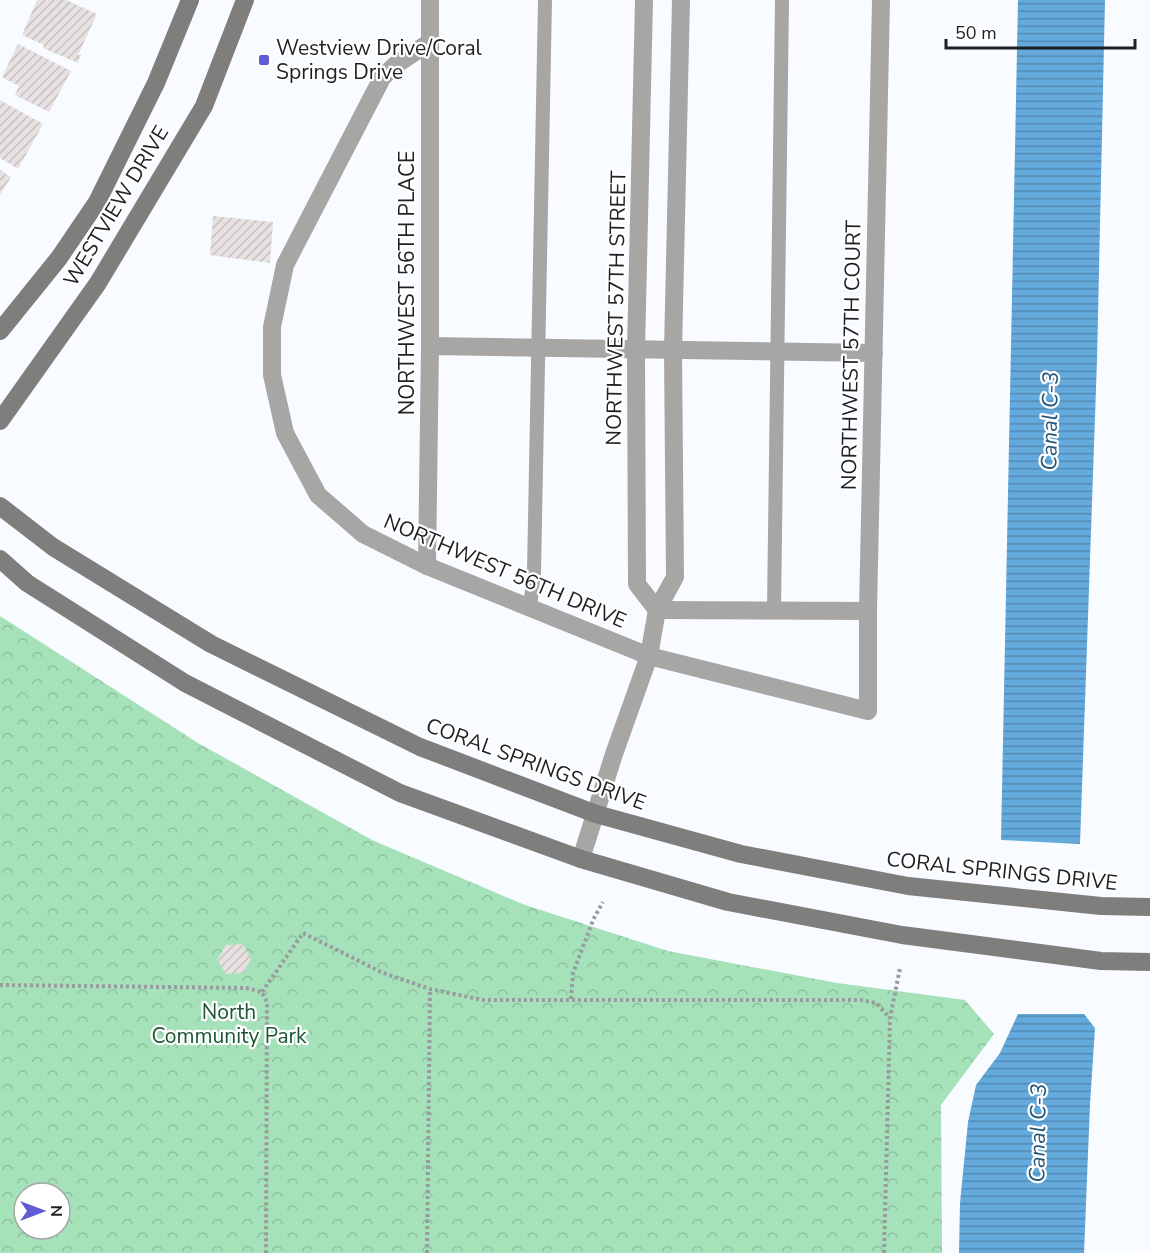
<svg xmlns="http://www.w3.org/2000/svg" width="1150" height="1253" font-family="'Nunito Sans',sans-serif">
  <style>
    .park { fill: url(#park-crowns); fill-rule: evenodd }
    .water { fill: url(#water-rules) }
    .building { fill: url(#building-hatch) }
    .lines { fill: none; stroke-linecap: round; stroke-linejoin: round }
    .path { stroke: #999c9e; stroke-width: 4; stroke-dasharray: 3 3; stroke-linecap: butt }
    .lane { stroke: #a7a6a5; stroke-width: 14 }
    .street { stroke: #a7a6a5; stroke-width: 18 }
    .secondary { stroke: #7f7e7c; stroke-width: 18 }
    .poi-dot { fill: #615bd4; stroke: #fff; stroke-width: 2 }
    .labels { text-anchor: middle; stroke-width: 4.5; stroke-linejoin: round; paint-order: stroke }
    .poi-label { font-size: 21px; fill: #1e2021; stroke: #fff; text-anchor: start }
    .street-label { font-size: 21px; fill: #1e2021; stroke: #fff }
    .park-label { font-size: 21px; fill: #1d5536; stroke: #fff }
    .water-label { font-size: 22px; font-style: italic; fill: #23577a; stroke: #fff }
  </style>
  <defs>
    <pattern id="park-crowns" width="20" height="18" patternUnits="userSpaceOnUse" patternTransform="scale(1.5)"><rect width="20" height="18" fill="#a5e1b9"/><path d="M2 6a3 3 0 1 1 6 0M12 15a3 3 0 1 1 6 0" fill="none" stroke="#8ec19f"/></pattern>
    <pattern id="water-rules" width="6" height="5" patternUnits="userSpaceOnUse" patternTransform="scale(1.5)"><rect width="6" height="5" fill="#64aadd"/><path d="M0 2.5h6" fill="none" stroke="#528ab3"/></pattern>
    <pattern id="building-hatch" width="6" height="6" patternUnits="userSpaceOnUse" patternTransform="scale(1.5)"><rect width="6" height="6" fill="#e7e1e1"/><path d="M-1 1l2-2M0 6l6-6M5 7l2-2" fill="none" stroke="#c6c1c1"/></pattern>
  </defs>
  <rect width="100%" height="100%" fill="#f8fbff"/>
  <path class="park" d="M0 616 198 743 372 840 525 905 668 951 837 983 965 1000 994 1034 941 1105 942 1253H0ZM24 1193H60V1229H24Z"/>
  <g class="water">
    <path d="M1018 0H1105L1097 360 1080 844 1001 840Z"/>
    <path d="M1018 1014H1084L1095 1028 1090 1104 1084 1253H959L960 1203 968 1122 976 1085 1000 1053Z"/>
  </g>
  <g class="building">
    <path d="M37 0H66L97 14 78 55H81L78 63 43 48 44 45 22 35Z"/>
    <path d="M18 44 71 71 49 112 15 95 19 86 2 77Z"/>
    <path d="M0 100 43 124 18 169 0 158Z"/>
    <path d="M0 170 11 177 0 195Z"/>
    <path d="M213 216 273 222 270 263 210 255Z"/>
    <path d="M243 944 251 959 243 973 226 974 217 960 226 945Z"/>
  </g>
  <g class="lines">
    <g class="path">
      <path d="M0 985 246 988 262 992 267 1002 266 1253"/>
      <path d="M262 992 303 933 383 973 430 989 483 1000H861L876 1003 890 1018"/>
      <path d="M571 999 573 973 593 920 603 902"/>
      <path d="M427 1253 430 989"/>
      <path d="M884 1253 890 1018 900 968"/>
    </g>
    <g class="lane">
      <path d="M530 608 534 572 545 0"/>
      <path d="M774 611 782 0"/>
    </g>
    <g class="street">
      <path d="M644 0 636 350 637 584 657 610"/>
      <path d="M430 42 394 66 382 78 285 265 272 327V375L285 433 318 495 363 534 427 566 649 656 868 711V611L881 0"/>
      <path d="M430 346 874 353"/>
      <path d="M427 566 430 346V0"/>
      <path d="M657 610 868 611"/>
      <path d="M581 859 614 754 649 656 657 610 675 577 673 350 681 0"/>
    </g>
    <g class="secondary">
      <path d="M0 331 59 258 97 202 156 83 190 0"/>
      <path d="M0 421 98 283 204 106 245 0"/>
      <path d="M0 506 53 547 211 644 420 747 596 814 741 854 908 886 1101 906 1150 907"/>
      <path d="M0 559 27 583 185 683 400 793 581 859 728 902 902 935 1101 961 1150 962"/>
    </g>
  </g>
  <rect class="poi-dot" x="258" y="54" width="12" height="12" rx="3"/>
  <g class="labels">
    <g class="poi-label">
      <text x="276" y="55">Westview Drive/Coral<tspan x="276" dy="24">Springs Drive</tspan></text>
    </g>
    <g class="street-label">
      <text transform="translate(116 206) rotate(-59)" y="7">WESTVIEW DRIVE</text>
      <text transform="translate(407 283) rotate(-90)" y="7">NORTHWEST 56TH PLACE</text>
      <text transform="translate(616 308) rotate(-89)" y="7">NORTHWEST 57TH STREET</text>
      <text transform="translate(851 355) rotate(-89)" y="7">NORTHWEST 57TH COURT</text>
      <text transform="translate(505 571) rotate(23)" y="7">NORTHWEST 56TH DRIVE</text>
      <text transform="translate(536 764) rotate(20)" y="7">CORAL SPRINGS DRIVE</text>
      <text transform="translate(1002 871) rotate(6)" y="7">CORAL SPRINGS DRIVE</text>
    </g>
    <g class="park-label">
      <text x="229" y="1019">North<tspan x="229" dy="24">Community Park</tspan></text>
    </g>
    <g class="water-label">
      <text transform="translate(1049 421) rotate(-89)" y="8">Canal C-3</text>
      <text transform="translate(1037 1133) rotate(-89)" y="8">Canal C-3</text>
    </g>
  </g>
  <g transform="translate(42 1211) rotate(90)"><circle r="28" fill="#ffffff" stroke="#a5a6a6" stroke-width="1.5"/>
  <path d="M0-4.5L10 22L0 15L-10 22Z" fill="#615bd4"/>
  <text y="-9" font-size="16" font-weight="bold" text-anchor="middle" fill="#1e2021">N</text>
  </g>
  <path d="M946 39v9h189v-9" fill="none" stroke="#1e2021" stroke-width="3"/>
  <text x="955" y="39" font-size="18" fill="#1e2021" stroke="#ffffff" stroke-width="4.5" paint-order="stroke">50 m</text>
</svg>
